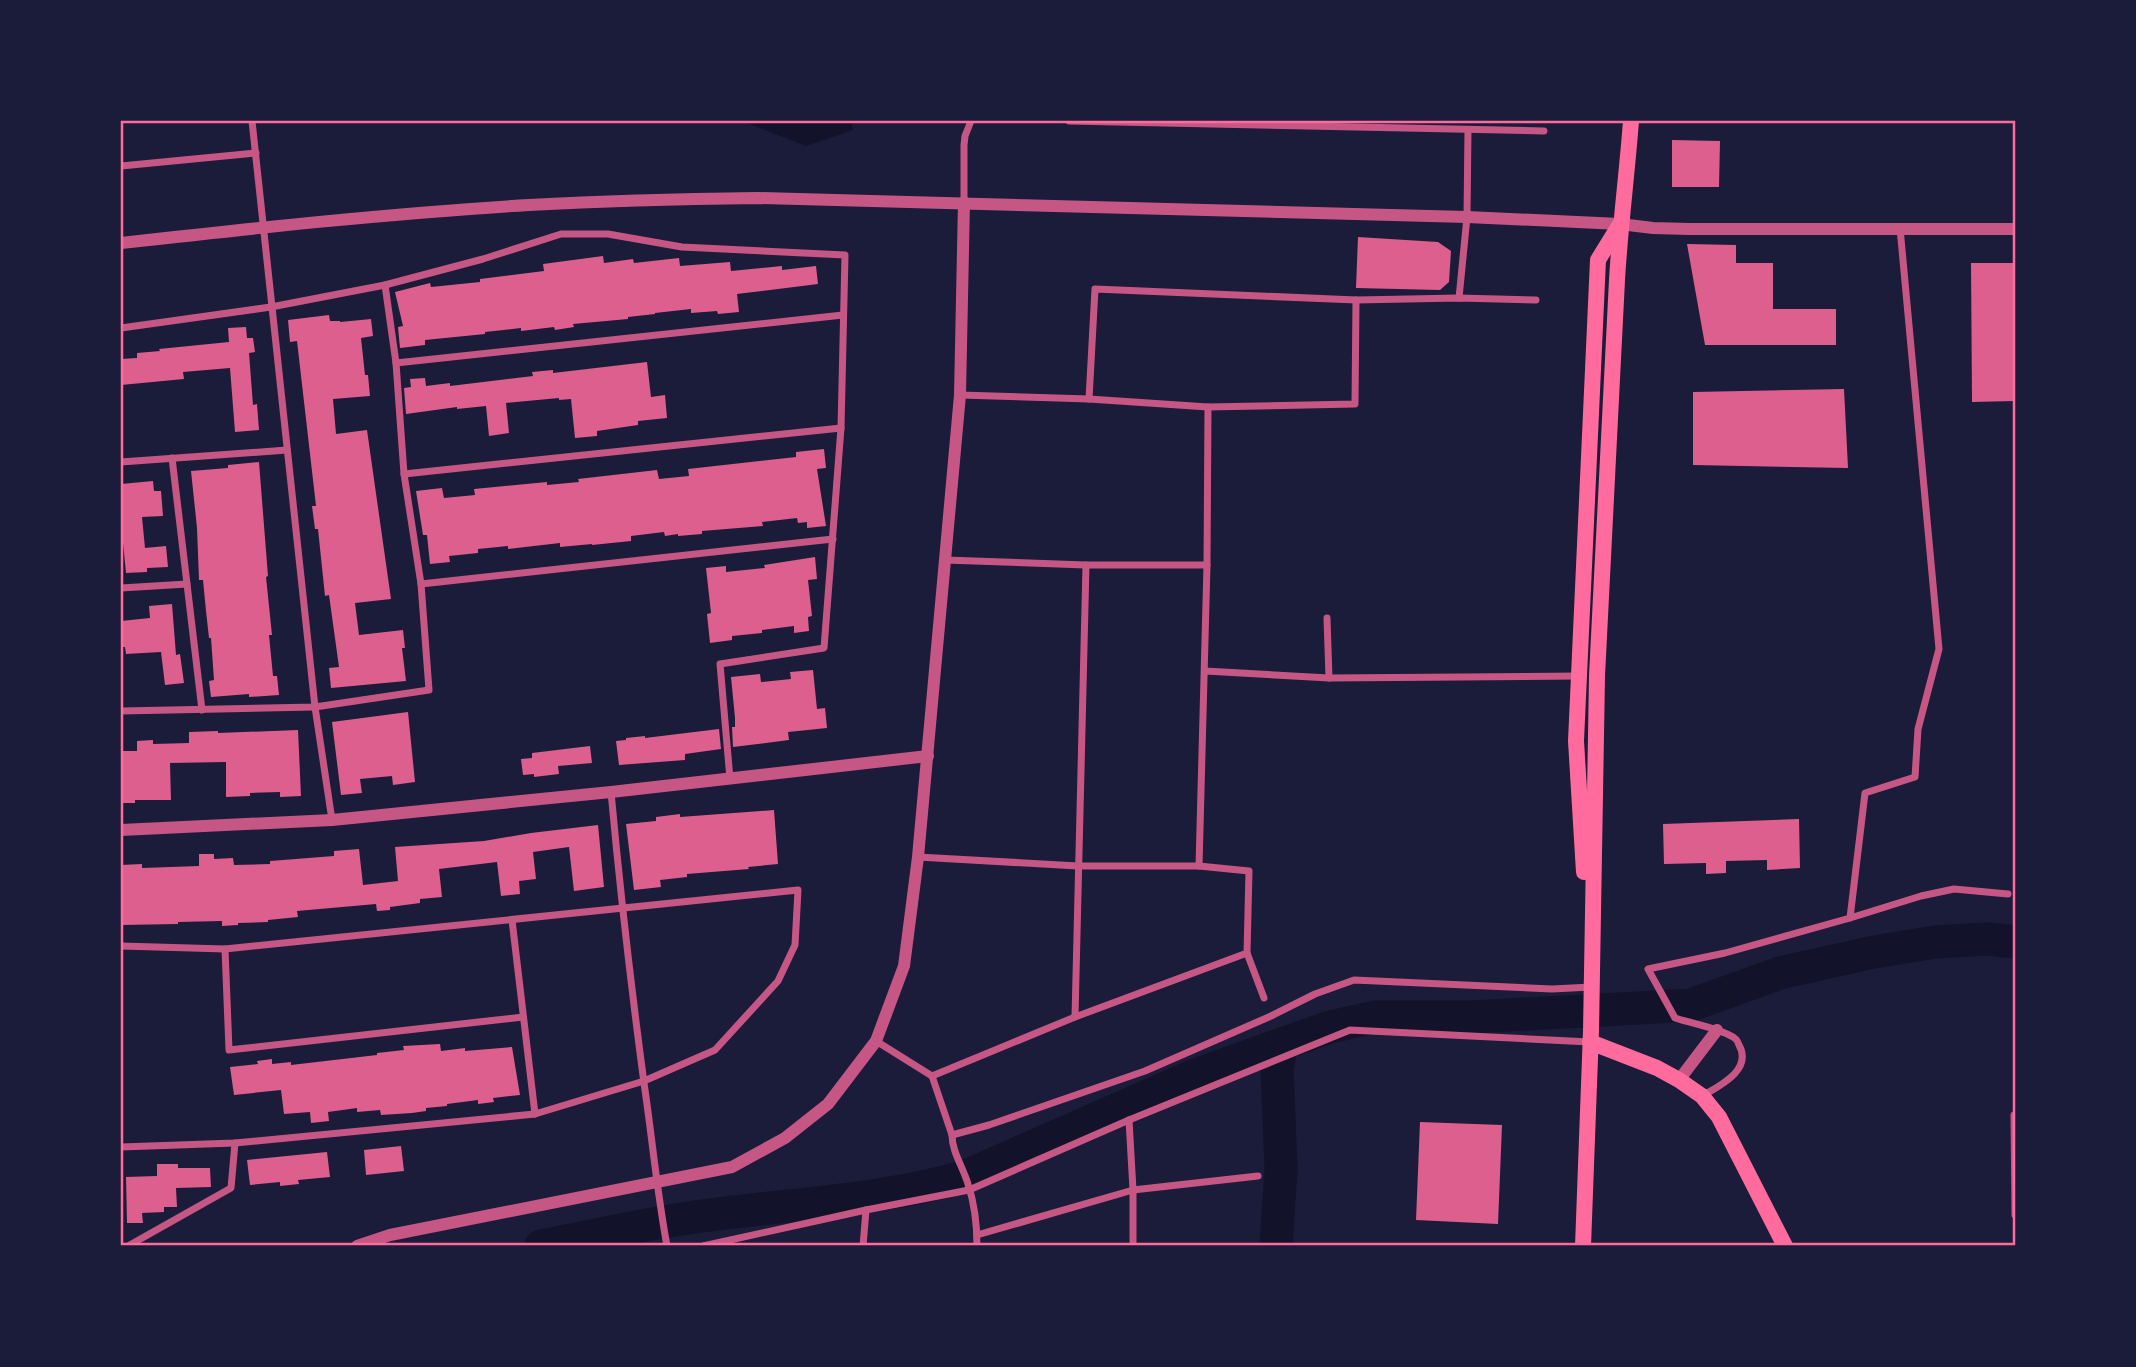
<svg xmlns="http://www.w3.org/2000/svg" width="2136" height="1367" font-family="'Sofia Sans Condensed',sans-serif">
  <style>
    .water { fill: #12122b }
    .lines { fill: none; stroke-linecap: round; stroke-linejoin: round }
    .river { stroke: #12122b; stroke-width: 33 }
    .building { fill: #dd5f8e }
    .minor { stroke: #c65784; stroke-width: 7 }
    .tertiary { stroke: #c65784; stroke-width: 12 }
    .trunk { stroke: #ff6b9d; stroke-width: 16 }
    .neatline { fill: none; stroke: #ff6b9d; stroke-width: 2.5 }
  </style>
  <rect width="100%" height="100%" fill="#1b1b3a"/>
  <path class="water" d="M742 121H851L853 130 806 146Z"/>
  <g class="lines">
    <g class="river">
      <path d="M541 1246C588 1237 635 1226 682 1219 777 1204 874 1203 966 1176L1195 1075 1330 1027 1375 1017H1472L1691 1005 1780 973 1874 952 1935 942 1989 939 2015 942"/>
      <path d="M1276 1246 1281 1169 1277 1068 1282 1044"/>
    </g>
  </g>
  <g class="building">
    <path d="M1672 140 1720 141 1719 187H1672Z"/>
    <path d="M1358 237 1438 242 1451 251 1449 282 1440 290 1356 288Z"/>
    <path d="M1687 244 1736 245V263H1773V309H1836V345H1705Z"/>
    <path d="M603 256 604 263 633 259 634 263 679 258 680 266 730 262 731 271 782 266V270L816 266 818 284 737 294 739 312 718 314 717 311 691 313V309L655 313V314L628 317V319L573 324 574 327 555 330 554 327 521 331V328L485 332V334L425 340V345L400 348 398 327 403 326 395 292 430 283 431 287 480 282V279L544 271 543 264Z"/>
    <path d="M1971 263H2015V401L1972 402Z"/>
    <path d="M329 315 330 321H340V322L371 319 373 336 361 338 365 375H368L370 396 333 399 336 434 367 430 391 599 355 603 359 635 403 630 405 648H402L406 681 331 688 329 668 339 667 329 595 325 596 318 529H315L312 506H316L297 341 290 342 288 320Z"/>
    <path d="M246 327 247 338H253L255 352 249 353 253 405 257 404 259 430 235 432 230 368 183 372 184 379 121 385V359L137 358V353L160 351 159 349 229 342 228 328Z"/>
    <path d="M647 362 651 397 665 395 667 418 638 421V425L597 431V436L575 438 571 399 559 400V398L506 403 509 433 489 436 486 406 457 409V407L406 414 404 388 411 387 410 379 425 378 426 386 450 383V386L533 376 532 372 553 370V373Z"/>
    <path d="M1844 389 1848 468 1693 465V392Z"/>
    <path d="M824 449 826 468 817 469 826 526 807 528V522L798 523 797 518 762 522 763 526 702 531V534L678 536V534L665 536 664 532 631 536V541L592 545V544L560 547V543L508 549V546L478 549V553L449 556 450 562 430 564 427 535H423L416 491 442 488 444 498 475 495 474 489 547 482V485L579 482 578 479 657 470 659 479 689 476 688 469 796 457V452Z"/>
    <path d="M259 462 268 576 266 577 272 635H269L273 676H277L279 695 249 697V694L211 697 209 681 214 680 211 638H209L206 611 203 580H199L197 528 191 471 228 468V465Z"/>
    <path d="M153 481 154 491H161L163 516 142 517 145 548 166 546 168 567 147 568V572L126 573 121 522V484Z"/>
    <path d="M815 557 817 579 808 580 812 616 808 617 809 631 794 633V626L762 630V633L732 636V640L710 643 707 614 711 613 706 568 726 566V572L765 568 764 565Z"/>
    <path d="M172 604 176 655 180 654 184 683 165 685 161 652 126 654 125 647H121V621L150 618 149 606Z"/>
    <path d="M813 670 817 709 825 708 827 728 788 732 789 740 733 747 732 727H735V718L731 677 760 674 761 682 791 679 790 672Z"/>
    <path d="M408 712 415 782 393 785 392 776 360 779 362 793 341 795 332 722Z"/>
    <path d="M719 729 721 749 685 754V760L619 765 616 741 626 740V738L645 736V738Z"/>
    <path d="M298 730 301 796 280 797V792L250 793V796L226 797V762L170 763 171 800H135V803H121V751H137V741L153 740V744L189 743V732L218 731V733Z"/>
    <path d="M590 746 592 763 558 766 559 774 534 777V774L523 775 521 759 532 758V753Z"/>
    <path d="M774 810 778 864 748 867 749 869 687 874V877L660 880 661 887 634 890 626 824 656 821V817L680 814V817Z"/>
    <path d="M1799 819 1800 868 1767 870V860L1726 861V873L1706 874V863L1664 864 1663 824Z"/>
    <path d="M598 825 604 887 574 891 569 847 533 852 536 879 519 881 520 894 501 896 497 862 439 869 442 897 420 899V903L390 907V910L377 911 376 904 297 911 298 917 268 920V922L238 923V925L222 926V921L178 922V924L121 925V865L142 864V868L199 866V854H214V859L233 858 234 865 270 864V861L334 856V851L359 849 363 885 398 881 395 847 484 841 531 833Z"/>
    <path d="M440 1044 441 1051 465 1048V1051L512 1047 520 1095 493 1098 494 1102 478 1104V1100L447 1104V1106L426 1108V1111L412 1113 381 1115 380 1110 357 1112V1108L328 1112 329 1121 311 1123 310 1112 284 1114 281 1090 234 1095 230 1067 258 1064 257 1061 272 1059V1064L291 1062V1065L377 1055V1053L404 1050 403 1046Z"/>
    <path d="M1420 1122 1502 1125 1498 1224 1416 1220Z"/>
    <path d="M401 1146 404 1171 366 1175 364 1150Z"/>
    <path d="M327 1152 330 1177 298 1180 299 1184 280 1186V1182L250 1185 247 1160Z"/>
    <path d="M157 1164H178V1168H210L211 1187 176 1188 177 1207H164V1212L142 1213 143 1223H127L126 1177 157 1176Z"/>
  </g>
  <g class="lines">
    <g class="minor">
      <path d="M252 121 315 707 332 820"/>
      <path d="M1069 121 1544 131"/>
      <path d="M121 166 256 153"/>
      <path d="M964 202V145L965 136 971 121"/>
      <path d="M1459 298 1467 217 1468 130"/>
      <path d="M121 328 271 307 385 285 483 259 561 234H608L682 247 845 255 841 428 824 648 720 664 730 779"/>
      <path d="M396 363 843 315"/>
      <path d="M960 395 1089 399 1208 407 1355 404 1356 300"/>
      <path d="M1089 399 1095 289 1356 300 1459 298 1536 300"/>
      <path d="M172 458 202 710"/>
      <path d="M121 462 287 450"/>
      <path d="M404 474 841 428"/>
      <path d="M945 560 1086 565"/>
      <path d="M421 584 833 539"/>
      <path d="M121 588 187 584"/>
      <path d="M1327 618 1329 678"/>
      <path d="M1205 671 1329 678 1578 676"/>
      <path d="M121 711 315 707 429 690 421 584 404 474 396 363 385 285"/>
      <path d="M611 792C620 890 631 986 644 1083 652 1137 657 1192 667 1246"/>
      <path d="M918 857 1078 866H1199L1249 871 1247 953 1075 1017 932 1076"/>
      <path d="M1199 866 1207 565 1208 407"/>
      <path d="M1850 918 1921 896 1954 889 2008 894"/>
      <path d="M512 920 535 1114"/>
      <path d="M121 946 225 949 798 890 795 945 778 981 715 1050 644 1081 535 1114 235 1143 121 1147"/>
      <path d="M225 949 229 1050 523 1017"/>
      <path d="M1247 953 1264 998"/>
      <path d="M1075 1017 1086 565H1207"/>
      <path d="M876 1041 932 1076 952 1135C952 1152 963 1167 968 1184 974 1202 977 1227 977 1246"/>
      <path d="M1702 1096C1719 1086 1753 1070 1739 1045 1737 1040 1737 1040 1733 1037 1716 1027 1693 1024 1675 1018L1648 969 1725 953 1850 918 1865 793 1915 777 1918 729 1939 649 1900 228"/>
      <path d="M2014 1115 2015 1215"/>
      <path d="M1129 1120 1133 1190V1246"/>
      <path d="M952 1135 989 1125 1145 1071 1271 1016 1315 994 1354 980 1552 989 1591 987"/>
      <path d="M977 1235 1133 1190 1258 1176"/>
      <path d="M128 1246 231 1188 235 1143"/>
      <path d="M703 1246 866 1210 969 1190 1129 1120 1350 1030 1590 1042"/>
      <path d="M863 1246 866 1210"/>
    </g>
    <g class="tertiary">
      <path d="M121 243C256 228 393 213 529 205 605 201 682 199 758 198L1467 217 1620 224 1653 228 1689 229H2015"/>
      <path d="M121 830 332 820 611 792 928 756"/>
      <path d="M1679 1080 1717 1030"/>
      <path d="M357 1246 390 1235 732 1167 785 1138 828 1104 876 1041 904 966 918 857 960 395 964 202"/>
    </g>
    <g class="trunk">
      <path d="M1584 872 1576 741 1598 260 1619 226"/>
      <path d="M1590 1042 1657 1068 1679 1080 1702 1096 1719 1117 1785 1246"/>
      <path d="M1583 1246 1591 1031 1597 676 1617 280C1620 227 1627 174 1631 121"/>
    </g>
  </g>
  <rect width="2136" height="1367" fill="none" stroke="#1b1b3a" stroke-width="245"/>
  <rect x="122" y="122" width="1892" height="1122" class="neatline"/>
</svg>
